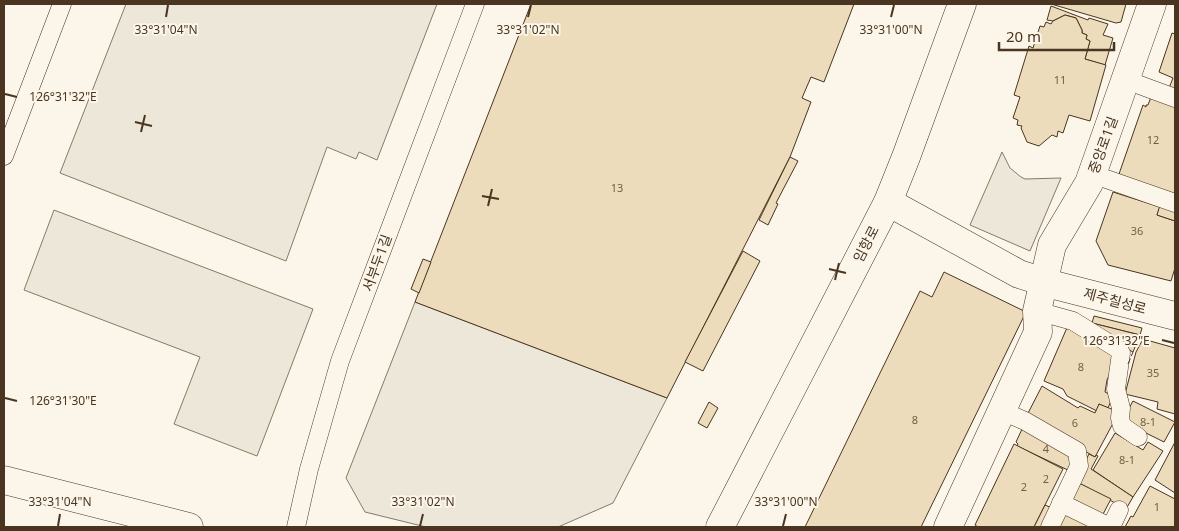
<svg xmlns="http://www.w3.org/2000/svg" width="1179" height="531" font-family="'Noto Sans','Noto Sans KR',sans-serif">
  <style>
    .parking { fill: #ede7d9; stroke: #887966 }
    .building { fill: #ecdcbc; stroke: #4a3520 }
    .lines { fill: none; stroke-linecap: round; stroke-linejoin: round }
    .lane-casing { stroke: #4a3520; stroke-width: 19 }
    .street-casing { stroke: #4a3520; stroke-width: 29 }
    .secondary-casing { stroke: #4a3520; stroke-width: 29 }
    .lane { stroke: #fbf6e9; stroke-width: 18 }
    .street { stroke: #fbf6e9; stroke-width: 28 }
    .secondary { stroke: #fbf6e9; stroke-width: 28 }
    .fence { stroke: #4a3520; stroke-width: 1; stroke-dasharray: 6 2.5; stroke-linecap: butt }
    .ticks { fill: none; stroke: #4a3520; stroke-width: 2 }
    .labels { text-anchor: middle; stroke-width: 4; stroke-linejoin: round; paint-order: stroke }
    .number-label { font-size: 11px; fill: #725f47 }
    .street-label { font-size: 14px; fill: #4a3520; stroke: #fbf6e9 }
    .ticks-label { font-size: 12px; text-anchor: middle; fill: #4a3520; stroke: #fbf6e9; stroke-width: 4; stroke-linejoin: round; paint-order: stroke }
  </style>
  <rect width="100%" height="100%" fill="#fbf6e9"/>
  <g class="parking">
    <path d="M126 4H437L377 160 359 152 356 159 327 147 286 261 60 173Z"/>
    <path d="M1002 152 1010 168 1021 177 1025 179 1061 178 1030 251 970 225Z"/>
    <path d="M54 210 313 309 257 456 174 424 200 357 24 290Z"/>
    <path d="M415 302 667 398 613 503 558 527H426L365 512 346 478Z"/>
  </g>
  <g class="building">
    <path d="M531 4H854L824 82 811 77 802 98 811 102 790 157 667 398 415 302Z"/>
    <path d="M1051 4H1126L1121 22 1116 23Z"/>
    <path d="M1051 6 1088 20 1089 18 1108 24 1103 35 1113 38 1105 65 1085 59 1090 41 1086 39 1087 35 1082 33V30L1076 18 1065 15 1053 21 1047 20Z"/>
    <path d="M1065 15 1076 18 1082 30V33L1087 35 1086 39 1090 41 1085 59 1106 65 1090 121 1069 115 1063 133 1058 131 1057 137 1052 135 1039 146 1027 142 1021 128 1022 126 1017 125 1018 120 1013 118 1020 97 1014 95 1029 46 1033 48 1040 26 1044 27 1046 22 1051 24 1053 21Z"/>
    <path d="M1172 33 1175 34V91L1169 88 1173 78 1159 72Z"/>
    <path d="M1151 97 1175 104V197L1122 177V175L1119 174 1143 105 1146 107V105H1148Z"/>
    <path d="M790 157 798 161 776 203 778 204 768 225 759 220Z"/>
    <path d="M1113 192 1160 207 1157 215 1175 221V268L1171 281 1108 265 1096 241Z"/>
    <path d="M1160 205 1175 210V221L1157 215Z"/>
    <path d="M743 251 760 261 703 371 685 362Z"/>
    <path d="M423 259 431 262 419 293 411 289Z"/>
    <path d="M944 272 1026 312 921 527H805L920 291 932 297Z"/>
    <path d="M1094 316 1142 328 1140 335 1092 323Z"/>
    <path d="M1069 323 1118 355 1107 380 1105 392 1113 396 1108 408 1099 404 1097 411 1067 396 1063 389 1044 381Z"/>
    <path d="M1092 323 1140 335 1133 352 1088 328Z"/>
    <path d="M1143 339 1175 348V414L1157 409 1158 402 1125 394 1136 352Z"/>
    <path d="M1042 386 1078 408 1080 406 1095 413 1099 404 1119 412 1095 457 1026 417Z"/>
    <path d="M1133 401 1175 422 1164 442 1122 421Z"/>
    <path d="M709 402 718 408 707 428 698 423Z"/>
    <path d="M1023 427 1073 453 1072 472 1017 446 1018 444 1016 442Z"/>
    <path d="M1115 433 1143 450 1148 442 1163 451 1133 497 1093 470Z"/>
    <path d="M1175 442V493L1155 480Z"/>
    <path d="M1014 444 1063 469 1034 527H978L975 525Z"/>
    <path d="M1089 454 1095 457 1096 455 1098 456 1091 469 1133 497 1126 509 1075 481Z"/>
    <path d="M1075 481 1111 499 1101 518 1066 500Z"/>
    <path d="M1150 486 1175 499V527H1125L1131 516 1133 517Z"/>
    <path d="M1045 505 1052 508 1042 527H1034Z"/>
    <path d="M1063 509 1098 527H1054Z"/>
  </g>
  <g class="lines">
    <defs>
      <g id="lane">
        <path d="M1126 80 1175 98"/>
        <path d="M4 156 62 4"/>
        <path d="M1092 174 1175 203"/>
        <path d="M1037 311 1073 321 1118 349 1121 353 1116 389 1121 408 1120 418 1122 426 1138 437"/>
        <path d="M1002 411 1025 421 1077 451 1079 466 1050 527"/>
        <path d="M1061 503 1110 527"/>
        <path d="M296 527 309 469 340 361 475 4"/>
        <path d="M1111 527 1119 510"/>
      </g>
      <g id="street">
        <path d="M888 202 1019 274 1054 285 1175 316"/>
        <path d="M948 527 1038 332 1037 311 1052 245 1089 183 1152 4"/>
      </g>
      <g id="secondary">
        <path d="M4 480 189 527"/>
        <path d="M720 527 888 202 906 157 962 4"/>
      </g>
    </defs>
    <use href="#lane" class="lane-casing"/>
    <use href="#street" class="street-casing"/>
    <use href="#secondary" class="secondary-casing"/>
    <use href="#lane" class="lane"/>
    <use href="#street" class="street"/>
    <use href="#secondary" class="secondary"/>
    <path class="fence" d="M1128 364 1133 352"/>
  </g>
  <path class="ticks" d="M166 17 168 5M528 17 531 5M891 17 894 5M5 94 17 97M135 122 152 126M141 132 145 115M482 196 499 199M488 206 492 189M829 269 846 273M835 280 839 263M1162 340 1174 343M5 398 17 401M58 526 60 514M420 526 423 514M783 526 786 514"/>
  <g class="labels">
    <g class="number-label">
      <text x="1060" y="84">11</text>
      <text x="1153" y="144">12</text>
      <text x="617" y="192">13</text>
      <text x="1137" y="235">36</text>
      <text x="1081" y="371">8</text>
      <text x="1153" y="377">35</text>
      <text x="915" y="424">8</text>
      <text x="1148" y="426">8-1</text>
      <text x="1075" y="427">6</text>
      <text x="1046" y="453">4</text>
      <text x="1127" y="464">8-1</text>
      <text x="1046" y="483">2</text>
      <text x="1024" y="491">2</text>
      <text x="1157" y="511">1</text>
    </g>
    <g class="street-label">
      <text transform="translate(1103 145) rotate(-70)" y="5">중앙로1길</text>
      <text transform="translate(866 244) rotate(-63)" y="5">임항로</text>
      <text transform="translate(377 263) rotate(-70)" y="5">서부두1길</text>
      <text transform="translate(1115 301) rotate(15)" y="5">제주칠성로</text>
    </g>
  </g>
  <g class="ticks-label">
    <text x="166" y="34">33°31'04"N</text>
    <text x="528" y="34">33°31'02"N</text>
    <text x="891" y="34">33°31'00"N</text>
    <text x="63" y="101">126°31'32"E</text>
    <text x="1116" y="345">126°31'32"E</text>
    <text x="63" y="405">126°31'30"E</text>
    <text x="60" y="506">33°31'04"N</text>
    <text x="423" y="506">33°31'02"N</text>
    <text x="786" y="506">33°31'00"N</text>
  </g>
  <rect width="1179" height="531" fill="none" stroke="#4a3520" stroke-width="10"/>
  <path d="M999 42v8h115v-8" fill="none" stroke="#4a3520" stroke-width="2.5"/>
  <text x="1006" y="42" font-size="15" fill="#4a3520" stroke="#fbf6e9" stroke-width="4" paint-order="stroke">20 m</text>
</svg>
